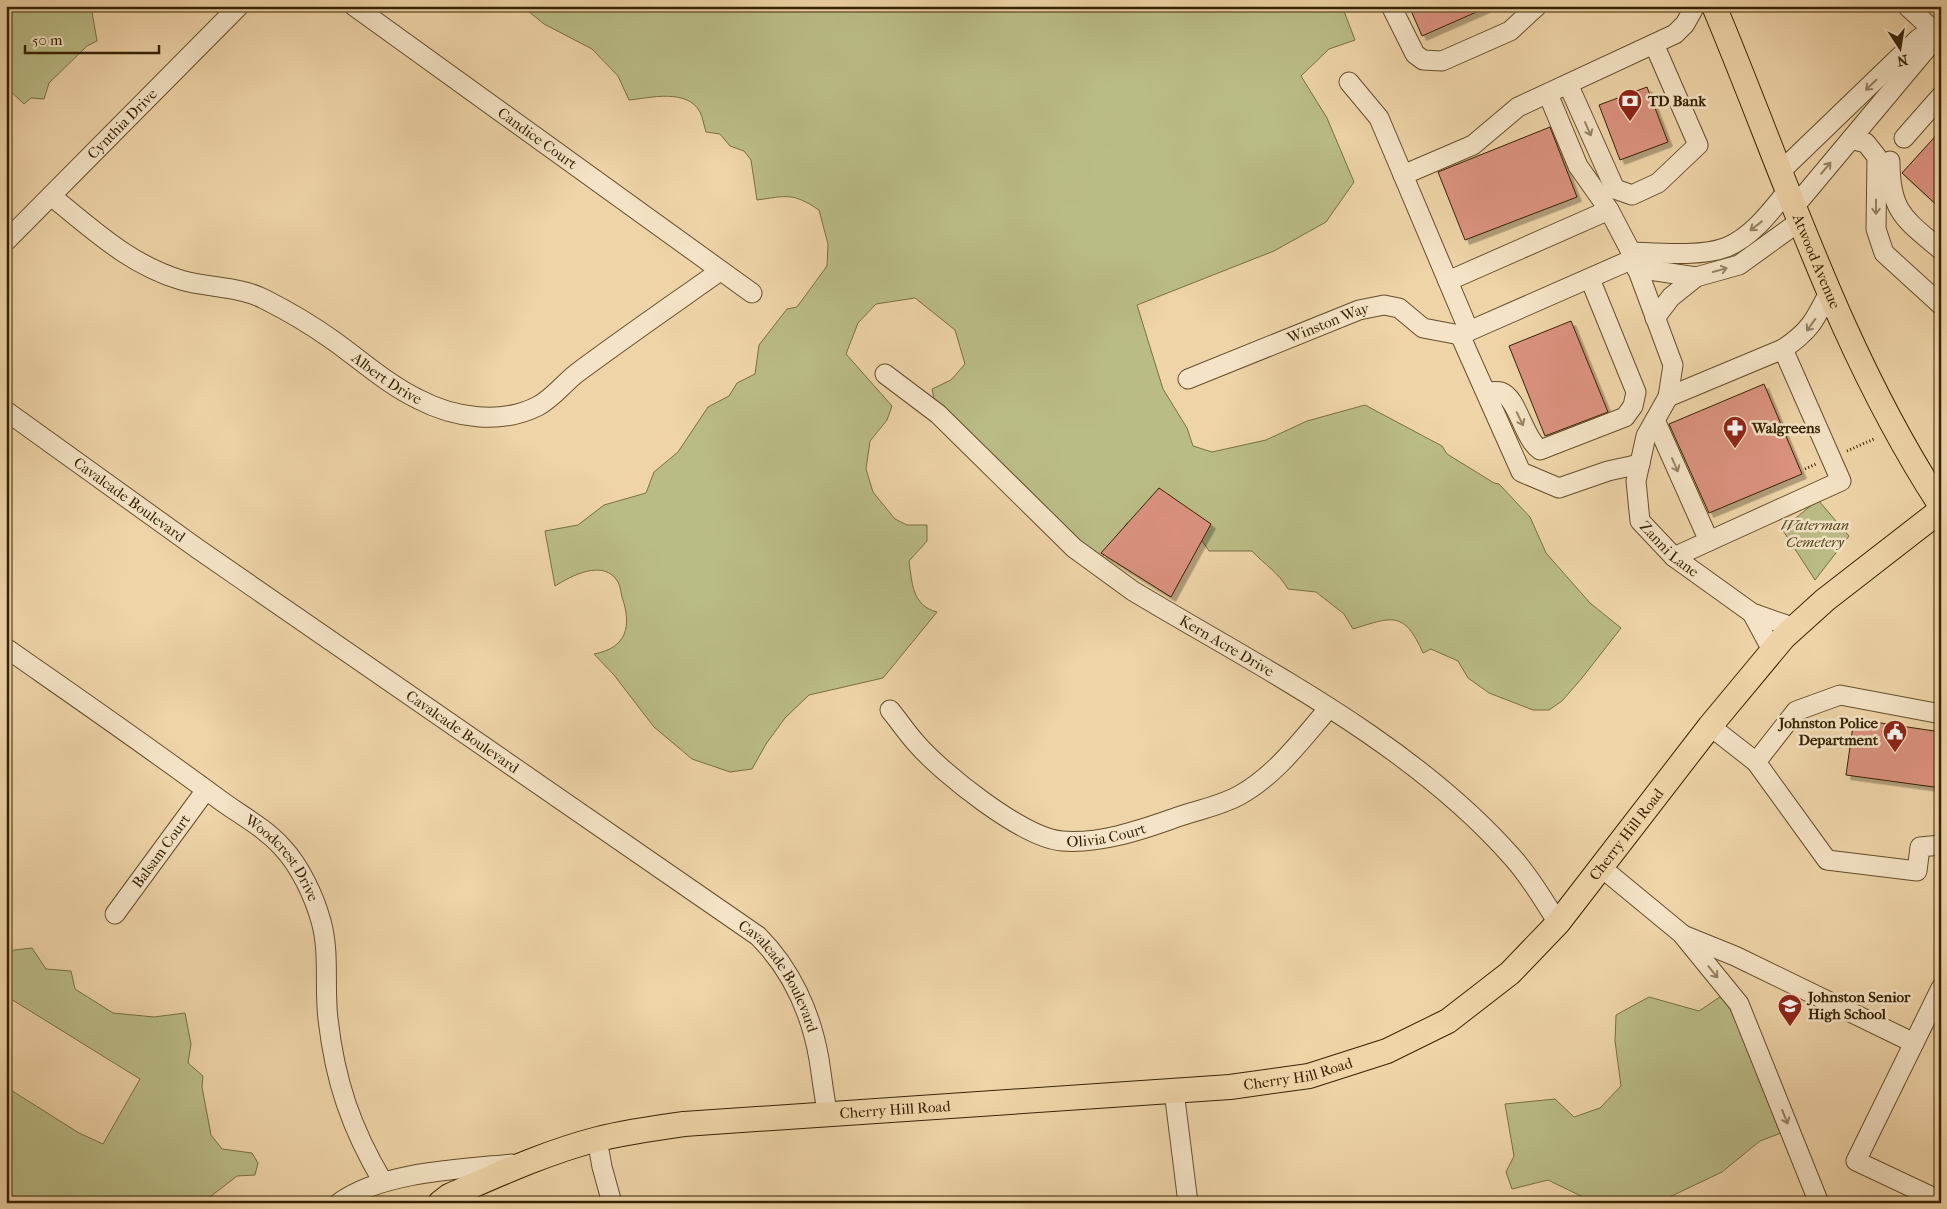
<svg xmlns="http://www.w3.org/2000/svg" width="1947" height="1209" font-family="'IM FELL French Canon',serif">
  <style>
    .green { fill: #babc86; stroke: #786f44 }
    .building { fill: #db927f; stroke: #372201; filter: url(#shadow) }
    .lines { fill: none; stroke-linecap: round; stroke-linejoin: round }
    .minor-casing { stroke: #654e2a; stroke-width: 21 }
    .major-casing { stroke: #372201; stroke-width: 26 }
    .path { stroke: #372201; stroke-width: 3; stroke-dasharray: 1 2.5; stroke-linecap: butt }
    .minor { stroke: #f4e3c6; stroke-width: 19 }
    .major { stroke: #eed4a7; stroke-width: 24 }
    .oneway { stroke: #968264 }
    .labels { text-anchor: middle; stroke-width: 5; stroke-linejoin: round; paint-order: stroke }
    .poi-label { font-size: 15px; font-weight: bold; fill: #372201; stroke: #f4e3c6; text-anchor: start }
    .street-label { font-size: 15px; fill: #372201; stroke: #f4e3c6 }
    .park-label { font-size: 15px; font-style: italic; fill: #584822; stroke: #f4e3c6 }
  </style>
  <defs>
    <filter id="shadow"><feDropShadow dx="4.5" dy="4.5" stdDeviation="0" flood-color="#0004"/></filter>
  </defs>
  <rect width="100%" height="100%" fill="#eed4a7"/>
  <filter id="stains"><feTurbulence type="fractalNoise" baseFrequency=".004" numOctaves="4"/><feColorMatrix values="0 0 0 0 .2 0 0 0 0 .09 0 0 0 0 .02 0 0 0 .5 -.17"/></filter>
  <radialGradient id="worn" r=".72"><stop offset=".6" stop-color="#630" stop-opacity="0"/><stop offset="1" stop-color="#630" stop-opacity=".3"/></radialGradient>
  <g class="green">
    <path d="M6 6H95L92 12 97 41 87 46 49 83 44 99 31 98 24 104 6 87Z"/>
    <path d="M515 6H1342L1355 40 1329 49 1301 76 1327 118 1354 182 1326 222 1274 251 1137 305 1163 389 1187 428 1193 446 1212 452 1266 440 1307 421 1365 405 1442 446 1447 454 1494 483 1499 484 1530 517 1546 553 1590 603 1621 628 1582 678 1562 701 1549 710H1533L1489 693 1468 678 1458 661 1431 649 1423 653C1404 610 1392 617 1353 629L1344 614 1316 592 1288 589C1278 572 1265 565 1252 551H1209L1196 532 1147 518 1127 523 1097 565 936 408 932 389 951 380 965 364 955 330 915 298 876 304 858 323 846 354 892 406 887 420 870 441 866 469 873 492 895 519 907 525H927V541L909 561C912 582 912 606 937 612L883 678 809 695 785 718 766 744 752 769 730 772 692 759 654 727 614 675 594 654C627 648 632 626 622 597 621 592 620 586 618 582 604 558 571 576 555 586L545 531 578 525 604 505 646 493 654 472 678 452 708 407 729 396 737 383 755 374 759 345 787 309 797 307 827 266 828 244 819 210C792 192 787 196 757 200L751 160 744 151 730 146 720 134 706 132C704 126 703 118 700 112 687 88 650 98 629 100L618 76 592 49 544 24 523 7Z"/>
    <path d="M1818 500 1849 536 1815 580 1782 529Z"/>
    <path d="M32 948 46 969 71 971 75 989 113 1013 154 1017 185 1013 191 1044 188 1063 203 1076 202 1087 211 1135 222 1149 252 1153 258 1163 255 1175 237 1176 202 1203H6V1087L79 1133 103 1144 140 1079 6 996V951Z"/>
    <path d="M1730 990 1789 1130 1760 1141 1722 1172 1657 1203H1584L1583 1197 1548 1180 1512 1189 1506 1172 1514 1156 1505 1104 1555 1099 1574 1117 1600 1108 1621 1086 1615 1041 1616 1015 1649 997 1699 1011Z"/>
  </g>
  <g class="building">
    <path d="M1409 6H1490L1422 36Z"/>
    <path d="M1647 87 1668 142 1620 160 1599 105Z"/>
    <path d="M1550 127 1577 197 1465 240 1438 172Z"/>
    <path d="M1941 130V209L1902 173Z"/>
    <path d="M1571 321 1608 412 1545 436 1509 346Z"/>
    <path d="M1764 384 1802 474 1709 513 1669 424Z"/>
    <path d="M1159 488 1211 524 1171 597 1101 553Z"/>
    <path d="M1854 719 1941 732V788L1846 775Z"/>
  </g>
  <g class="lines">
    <defs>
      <g id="minor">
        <path id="s1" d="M354 6 752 293"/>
        <path d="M1391 6 1415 54 1423 60 1442 61 1510 31 1537 6"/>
        <path d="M1907 6 1933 30"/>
        <path d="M1349 82 1379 118 1469 331"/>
        <path d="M1568 84 1615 189 1632 195 1658 183 1698 145 1654 44"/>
        <path id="s2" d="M1548 94 1578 166 1609 210 1631 252 1673 365 1668 397 1646 436 1636 481 1640 521 1674 557 1752 613 1795 628"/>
        <path d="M1904 138 1941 96"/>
        <path d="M1851 139 1866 143 1877 157 1876 229 1884 253 1941 305"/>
        <path d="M1890 161C1890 213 1905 219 1941 250"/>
        <path d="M1781 171 1918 39 1935 28"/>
        <path d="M1403 175 1473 145 1518 107 1675 34 1685 24 1695 6"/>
        <path id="s3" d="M51 196C93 229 128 264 181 280 207 288 239 286 264 299 288 311 313 326 334 341 362 361 387 384 418 399 454 418 501 425 538 406 553 398 564 383 577 373 624 338 672 305 720 271"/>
        <path d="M1795 206 1928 47 1933 30"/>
        <path id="s4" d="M6 241 239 6"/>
        <path d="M1631 252C1658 253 1702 257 1727 247 1753 236 1771 211 1789 189"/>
        <path d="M1636 268 1696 277"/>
        <path d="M1448 281 1609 210"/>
        <path d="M1655 318 1671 297 1696 277 1739 265 1800 221"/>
        <path d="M1460 335 1521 472 1559 488 1608 471 1640 464"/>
        <path d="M1783 349C1810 331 1815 320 1829 292"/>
        <path id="s5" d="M885 374 938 414 1074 548 1133 591C1263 669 1412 743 1513 858 1531 878 1544 901 1558 923"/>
        <path id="s6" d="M1188 379 1359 310 1384 305 1399 308 1423 328 1460 335 1633 259"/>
        <path d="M1486 392C1490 392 1497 391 1501 392 1518 398 1523 438 1540 450L1625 417 1633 406 1636 392 1590 279"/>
        <path d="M1668 397 1783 349 1841 481 1674 557"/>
        <path id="s7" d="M6 411 198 549 758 936C791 969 811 1013 819 1059 822 1078 824 1097 828 1116"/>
        <path d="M1655 420 1709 541"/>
        <path d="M1752 613 1773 652"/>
        <path id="s8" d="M6 648C76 697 147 746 216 797 238 814 263 826 282 847 300 866 314 896 321 921 330 953 324 986 328 1019 335 1081 351 1128 383 1182"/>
        <path id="s9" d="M890 710C899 721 907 733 916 743 942 773 1023 838 1062 841 1099 844 1138 831 1172 819 1195 810 1219 807 1240 795 1276 775 1303 738 1329 708"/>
        <path d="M1941 714 1840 695 1796 711 1756 762 1827 860 1917 871 1920 847 1941 845"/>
        <path d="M1710 726 1756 762"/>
        <path d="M1602 868 1682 934 1739 1004 1819 1203"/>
        <path id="s10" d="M115 914 206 790"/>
        <path d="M1683 935 1735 956 1914 1043"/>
        <path d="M1941 988 1856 1161 1941 1201"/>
        <path d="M1174 1091 1188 1203"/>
        <path d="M597 1139 602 1167 612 1203"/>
        <path d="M339 1203C381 1172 460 1169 512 1164"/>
      </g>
      <g id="major">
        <path id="s11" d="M1714 6C1785 175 1840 352 1941 506"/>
        <path id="s12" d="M440 1203 449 1196C497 1175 547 1152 598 1139 626 1132 655 1128 684 1124L1230 1087 1309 1076 1387 1051 1448 1021 1510 973 1558 923 1710 726 1784 637 1825 600 1941 510"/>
      </g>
    </defs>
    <use href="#minor" class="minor-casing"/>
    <use href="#major" class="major-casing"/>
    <g class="path">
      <path d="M1847 451 1874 439"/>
      <path d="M1805 469 1816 464"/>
    </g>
    <use href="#minor" class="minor"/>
    <use href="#major" class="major"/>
  </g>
  <defs><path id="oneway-shaft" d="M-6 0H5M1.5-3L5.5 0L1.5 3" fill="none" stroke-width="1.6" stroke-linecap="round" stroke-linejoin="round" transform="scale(1.25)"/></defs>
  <g class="oneway">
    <use href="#oneway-shaft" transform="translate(1871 85) rotate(136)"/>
    <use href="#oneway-shaft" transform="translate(1588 129) rotate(66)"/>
    <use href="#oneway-shaft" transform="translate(1826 168) rotate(-50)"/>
    <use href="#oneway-shaft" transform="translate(1876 207) rotate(90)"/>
    <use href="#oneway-shaft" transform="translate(1756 226) rotate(142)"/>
    <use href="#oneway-shaft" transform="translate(1720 270) rotate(-15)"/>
    <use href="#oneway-shaft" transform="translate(1811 325) rotate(126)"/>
    <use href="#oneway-shaft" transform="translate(1520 419) rotate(64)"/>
    <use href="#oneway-shaft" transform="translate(1675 465) rotate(66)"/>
    <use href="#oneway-shaft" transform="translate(1713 972) rotate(51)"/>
    <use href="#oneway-shaft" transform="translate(1785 1117) rotate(68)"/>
  </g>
  <defs>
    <symbol id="bank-pin" viewBox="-11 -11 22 30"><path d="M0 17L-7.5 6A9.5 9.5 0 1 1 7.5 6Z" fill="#8f2418" stroke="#f4e3c6"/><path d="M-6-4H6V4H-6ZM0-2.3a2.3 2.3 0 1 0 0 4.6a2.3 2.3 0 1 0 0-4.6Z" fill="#fff"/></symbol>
    <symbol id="pharmacy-pin" viewBox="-11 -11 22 30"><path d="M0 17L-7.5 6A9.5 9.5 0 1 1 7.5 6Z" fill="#8f2418" stroke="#f4e3c6"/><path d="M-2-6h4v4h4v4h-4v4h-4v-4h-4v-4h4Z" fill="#fff"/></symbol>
    <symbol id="civic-pin" viewBox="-11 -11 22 30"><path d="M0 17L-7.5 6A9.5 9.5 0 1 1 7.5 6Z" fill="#8f2418" stroke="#f4e3c6"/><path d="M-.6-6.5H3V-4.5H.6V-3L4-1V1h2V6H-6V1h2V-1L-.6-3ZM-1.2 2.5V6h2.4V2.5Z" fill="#fff"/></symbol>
    <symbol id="school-pin" viewBox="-11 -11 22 30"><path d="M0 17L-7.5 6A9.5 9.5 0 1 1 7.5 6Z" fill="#8f2418" stroke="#f4e3c6"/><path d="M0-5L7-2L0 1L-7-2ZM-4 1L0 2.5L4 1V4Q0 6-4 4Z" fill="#fff"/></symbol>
  </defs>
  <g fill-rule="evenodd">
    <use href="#bank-pin" x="1616" y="87" width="28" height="38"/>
    <use href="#pharmacy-pin" x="1721" y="414" width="28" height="38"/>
    <use href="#civic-pin" x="1881" y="718" width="28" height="38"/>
    <use href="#school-pin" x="1776" y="992" width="28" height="38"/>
  </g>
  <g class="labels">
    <g class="poi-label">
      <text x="1648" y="106">TD Bank</text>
      <text x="1752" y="433">Walgreens</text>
      <text x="1878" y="728" text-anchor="end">Johnston Police<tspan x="1878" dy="17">Department</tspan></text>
      <text x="1808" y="1002">Johnston Senior<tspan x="1808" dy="17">High School</tspan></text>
    </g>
    <g class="street-label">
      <text dy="5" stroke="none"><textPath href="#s4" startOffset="165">Cynthia Drive</textPath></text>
      <text dy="5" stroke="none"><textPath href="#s1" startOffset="226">Candice Court</textPath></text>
      <text dy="5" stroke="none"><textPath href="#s11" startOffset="275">Atwood Avenue</textPath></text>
      <text dy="5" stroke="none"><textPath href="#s6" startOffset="151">Winston Way</textPath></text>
      <text dy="5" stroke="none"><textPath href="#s3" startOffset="388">Albert Drive</textPath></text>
      <text dy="5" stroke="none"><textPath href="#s7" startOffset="152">Cavalcade Boulevard</textPath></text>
      <text dy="5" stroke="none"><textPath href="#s2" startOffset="504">Zanni Lane</textPath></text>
      <text dy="5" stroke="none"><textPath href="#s5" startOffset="439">Kern Acre Drive</textPath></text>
      <text dy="5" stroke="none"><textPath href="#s7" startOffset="558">Cavalcade Boulevard</textPath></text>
      <text dy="5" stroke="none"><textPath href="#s9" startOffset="265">Olivia Court</textPath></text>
      <text dy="5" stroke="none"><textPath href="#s12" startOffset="1295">Cherry Hill Road</textPath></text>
      <text dy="5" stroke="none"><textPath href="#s10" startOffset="78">Balsam Court</textPath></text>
      <text dy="5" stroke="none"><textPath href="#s8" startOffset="349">Woodcrest Drive</textPath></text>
      <text dy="5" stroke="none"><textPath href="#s7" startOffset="962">Cavalcade Boulevard</textPath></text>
      <text dy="5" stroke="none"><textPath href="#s12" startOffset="875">Cherry Hill Road</textPath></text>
      <text dy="5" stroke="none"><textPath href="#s12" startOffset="470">Cherry Hill Road</textPath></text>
    </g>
    <g class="park-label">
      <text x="1815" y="530">Waterman<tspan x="1815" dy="17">Cemetery</tspan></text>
    </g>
  </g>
  <rect width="1947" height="1209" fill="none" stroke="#eed4a7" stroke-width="25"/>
  <rect x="8" y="8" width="1932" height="1194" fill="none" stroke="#372201" stroke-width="2.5"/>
  <rect x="12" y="12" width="1922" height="1184" fill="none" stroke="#372201"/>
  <g transform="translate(1900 48) rotate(168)" stroke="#f4e3c6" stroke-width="4" paint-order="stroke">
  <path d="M0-4L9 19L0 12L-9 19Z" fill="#372201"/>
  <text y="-8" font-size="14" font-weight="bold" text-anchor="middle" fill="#372201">N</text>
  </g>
  <path d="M25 45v8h134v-8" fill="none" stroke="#372201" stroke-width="2.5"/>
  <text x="32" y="45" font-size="15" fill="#372201" stroke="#f4e3c6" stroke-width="4" paint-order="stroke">50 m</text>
  <rect width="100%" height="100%" filter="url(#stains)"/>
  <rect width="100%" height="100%" fill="url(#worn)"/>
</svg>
